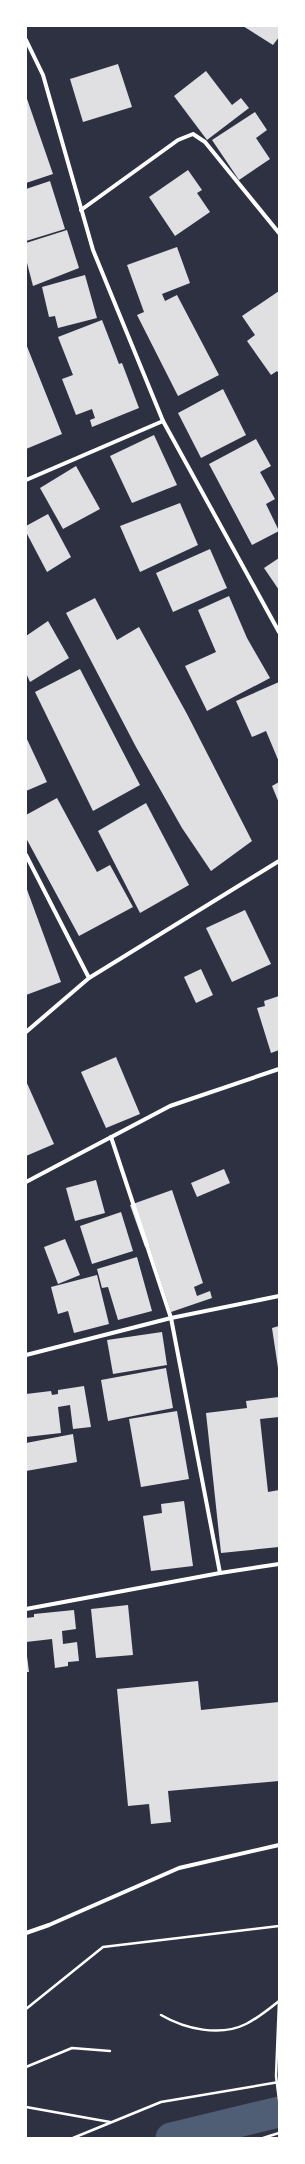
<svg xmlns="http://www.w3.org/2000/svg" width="305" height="2164" font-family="Lato,sans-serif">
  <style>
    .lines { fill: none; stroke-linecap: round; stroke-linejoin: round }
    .canal { stroke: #4f5d75; stroke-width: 31 }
    .building { fill: #e0e0e3 }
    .path { stroke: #fff; stroke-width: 2.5 }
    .minor { stroke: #fff; stroke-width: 4 }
  </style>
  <rect width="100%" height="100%" fill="#2d3142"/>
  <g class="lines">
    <path class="canal" d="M171 2138 279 2112"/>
  </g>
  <g class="building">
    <path d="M243 26H279V37L273 45Z"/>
    <path d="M118 64 132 107 83 122 70 79Z"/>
    <path d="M206 71 232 105 241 98 249 108 207 140 174 96Z"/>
    <path d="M26 96 53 174 26 183Z"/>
    <path d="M255 112 267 130 256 138 270 159 239 180 212 140Z"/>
    <path d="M188 170 202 190 197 193 210 212 175 236 149 197Z"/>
    <path d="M50 181 65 229 26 241V189Z"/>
    <path d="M67 230 79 268 33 286 26 259V243Z"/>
    <path d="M177 247 190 283 162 294 165 301 177 295 219 375 178 396 137 315 144 312 127 265Z"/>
    <path d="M85 275 97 318 58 328 55 316 49 317 42 287Z"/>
    <path d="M279 291V374L277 371 271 375 247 341 255 335 242 316Z"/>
    <path d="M102 320 119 364 122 363 139 408 92 427 90 420 95 418 92 409 76 415 62 379 73 375 58 337Z"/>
    <path d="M26 344 62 434 26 449Z"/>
    <path d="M223 389 246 435 201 458 178 413Z"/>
    <path d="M154 435 177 485 132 503 110 456Z"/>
    <path d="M256 439 271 466 260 472 275 499 266 504 279 531 252 545 209 464Z"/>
    <path d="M76 466 100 509 63 529 40 488Z"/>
    <path d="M180 503 198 545 140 572 120 526Z"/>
    <path d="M48 514 71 557 47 572 26 532V526Z"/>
    <path d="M210 549 227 588 173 612 156 573Z"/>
    <path d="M279 558V590L264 568Z"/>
    <path d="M229 596 247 638 270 678 207 711 185 666 216 652 198 610Z"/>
    <path d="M95 598 117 640 139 627 187 714 252 841 211 871 182 828 136 747 66 613Z"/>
    <path d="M48 621 69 658 30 682 26 673V636Z"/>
    <path d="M80 669 140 785 93 811 35 692Z"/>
    <path d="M279 682V762L266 731 252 737 236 701Z"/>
    <path d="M26 737 47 782 26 791Z"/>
    <path d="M279 782V803L272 786Z"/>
    <path d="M57 798 97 872 110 865 133 907 79 936 26 838V815Z"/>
    <path d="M146 803 189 885 140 913 98 831Z"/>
    <path d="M26 887 61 982 26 995Z"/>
    <path d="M245 910 271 964 232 982 206 928Z"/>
    <path d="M201 969 213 995 196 1003 184 977Z"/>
    <path d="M279 996V1050L271 1053 257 1008 265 1006 264 1001Z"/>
    <path d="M116 1057 140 1114 106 1128 81 1072Z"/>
    <path d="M26 1081 54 1144 26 1156Z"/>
    <path d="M224 1169 230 1183 197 1197 191 1183Z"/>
    <path d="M96 1180 105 1213 75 1221 66 1188Z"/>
    <path d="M172 1190 203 1283 194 1287 197 1296 210 1291 212 1298 171 1312 149 1246 145 1247 130 1205Z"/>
    <path d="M121 1212 133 1251 92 1264 80 1226Z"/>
    <path d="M65 1239 80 1275 58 1284 44 1247Z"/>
    <path d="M137 1257 152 1311 118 1320 108 1287 102 1288 97 1269Z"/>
    <path d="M97 1275 109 1324 74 1333 68 1311 58 1314 51 1287Z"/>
    <path d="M279 1326V1368H278L272 1328Z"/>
    <path d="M162 1332 167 1365 113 1374 107 1340Z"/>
    <path d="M166 1368 173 1408 108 1421 101 1380Z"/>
    <path d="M84 1386 91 1427 73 1429 70 1405 58 1407 61 1433 26 1437V1394L51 1391 52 1395 58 1394V1390Z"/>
    <path d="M279 1397V1417L260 1419 268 1492 279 1490V1547L221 1553 206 1413 247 1408 246 1401Z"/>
    <path d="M177 1411 189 1479 141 1487 129 1419Z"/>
    <path d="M73 1434 77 1462 26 1471V1443Z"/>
    <path d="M184 1501 193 1566 151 1571 143 1516 162 1513 161 1504Z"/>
    <path d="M128 1605 133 1655 96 1658 91 1609Z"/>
    <path d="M74 1610 76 1629 62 1631 63 1644 77 1642 79 1661 68 1662V1666L55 1668 52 1639 26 1642V1618L34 1617V1614Z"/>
    <path d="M26 1648 29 1672H26Z"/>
    <path d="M198 1681 201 1710 279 1702V1781L168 1791 171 1822 151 1824 149 1804 128 1806 117 1689Z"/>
  </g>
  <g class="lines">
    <g class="path">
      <path d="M279 2002 276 2076 279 2100"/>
      <path d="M26 2009 103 1947 279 1926"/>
      <path d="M161 2015C185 2029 220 2037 246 2024 258 2018 269 2009 279 2001"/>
      <path d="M26 2067 72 2048 110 2051"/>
      <path d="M26 2107 110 2122"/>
      <path d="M73 2138 161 2102 279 2082"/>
      <path d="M263 2138 279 2133"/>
    </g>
    <g class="minor">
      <path d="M26 40 43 75 93 250 163 421 279 632"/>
      <path d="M81 210 178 140 193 134 205 142 279 233"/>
      <path d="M26 480 163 421"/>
      <path d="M26 855 89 978"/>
      <path d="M26 1032 89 978 279 861"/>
      <path d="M111 1137 171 1318 220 1573"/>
      <path d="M26 1182 170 1106 279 1069"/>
      <path d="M26 1355 171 1318 279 1296"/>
      <path d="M26 1609 220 1573 279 1564"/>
      <path d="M26 1933 49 1925 179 1868 279 1845"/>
    </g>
  </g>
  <rect width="305" height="2164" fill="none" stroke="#ffffff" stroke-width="54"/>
</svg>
